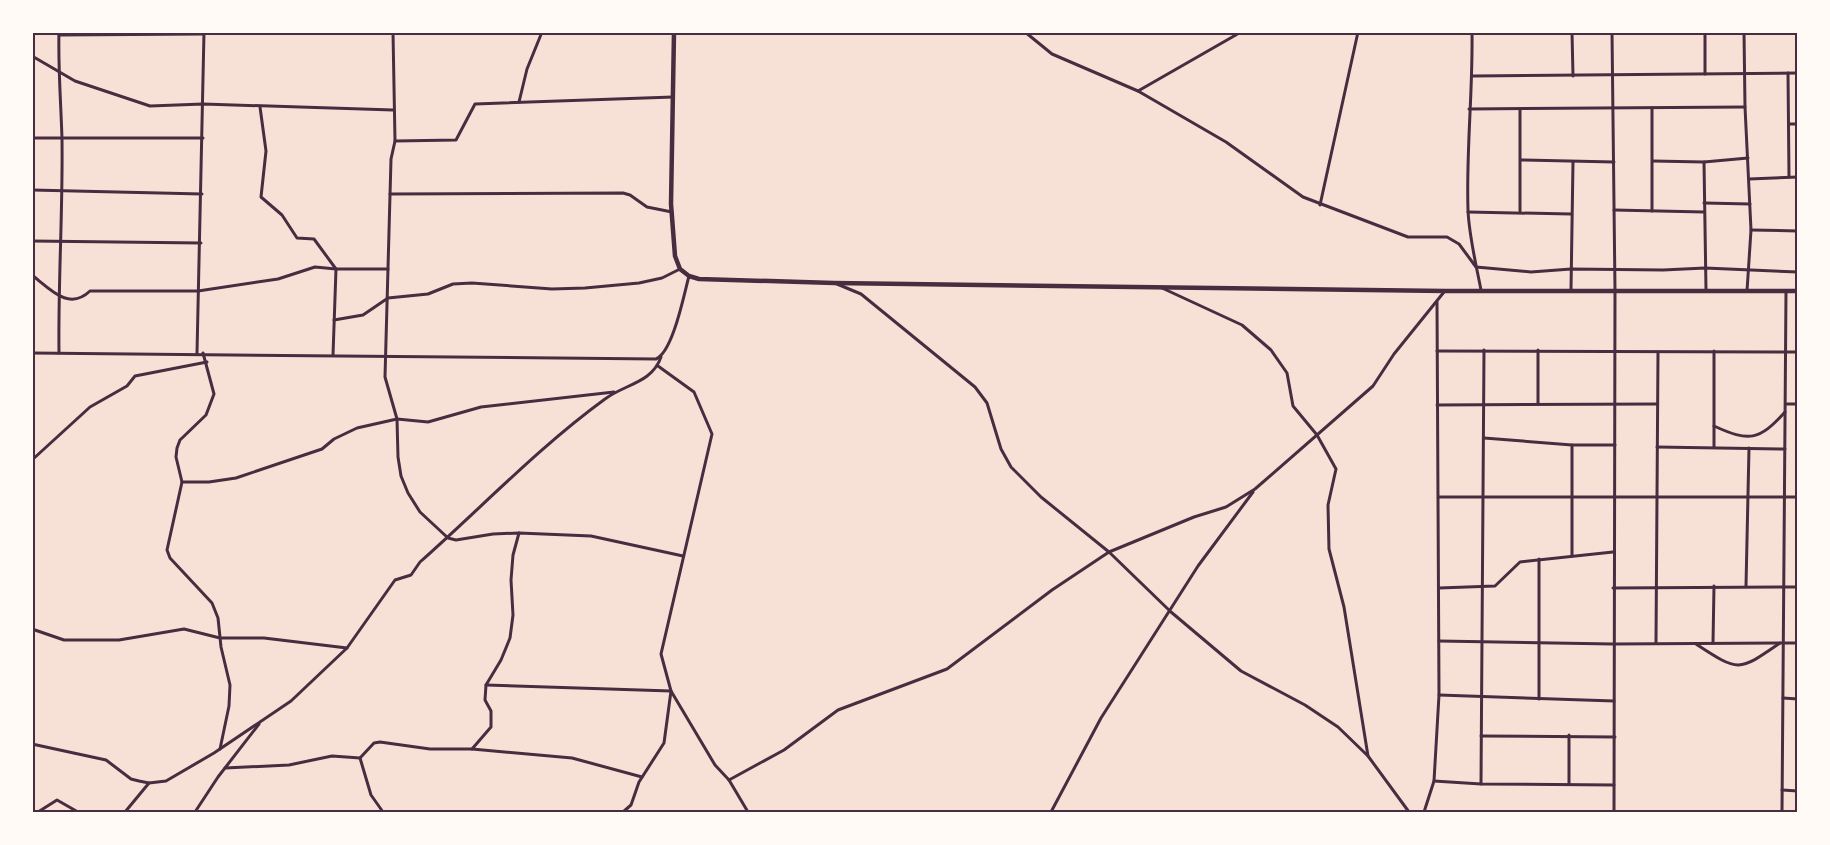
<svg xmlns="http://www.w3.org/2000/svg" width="1830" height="845" font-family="Helvetica,sans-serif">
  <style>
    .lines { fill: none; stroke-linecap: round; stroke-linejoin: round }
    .minor { stroke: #4a2c40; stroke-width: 3 }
    .tertiary { stroke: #4a2c40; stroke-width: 4.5 }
    .neatline { fill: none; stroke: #4a2c40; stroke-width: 2 }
  </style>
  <rect width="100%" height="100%" fill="#f7e1d7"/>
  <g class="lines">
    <g class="minor">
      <path d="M59 32C58 68 61 104 62 139 63 210 58 282 59 353"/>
      <path d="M393 32 395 141 391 159 385 377 397 419 398 457 401 476 408 493 420 512 448 538 456 540 493 534 519 533 591 536 683 556"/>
      <path d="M1025 32 1052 54 1138 91 1226 142 1303 197 1408 237H1447L1459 244 1476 267 1531 272 1571 269 1663 270 1705 268 1798 272"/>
      <path d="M1472 32C1473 92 1466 151 1468 210 1469 236 1476 264 1481 290"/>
      <path d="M1572 32 1573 76"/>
      <path d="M1612 32 1615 290 1614 812"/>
      <path d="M1744 32 1745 107 1751 230 1747 291"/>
      <path d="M59 35 204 34"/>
      <path d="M32 56 75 81 150 106 203 104 393 110"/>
      <path d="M1788 73 1789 177"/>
      <path d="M1705 74V32"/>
      <path d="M1473 76 1798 73"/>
      <path d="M1138 91 1241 32"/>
      <path d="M519 102 527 69 542 32"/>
      <path d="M260 107 266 151 261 197 282 215 297 238 314 239 336 269 333 355"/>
      <path d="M1652 108V211"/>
      <path d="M1469 109 1745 107"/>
      <path d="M1790 124H1798"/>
      <path d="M32 138H203"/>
      <path d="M395 141 456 140 475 104 673 97"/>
      <path d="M1521 160 1614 162"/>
      <path d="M1653 161 1704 162 1748 158"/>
      <path d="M1704 162 1706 290"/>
      <path d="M1749 179 1798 177"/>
      <path d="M32 190 202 194"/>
      <path d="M390 194 623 193 630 195 647 207 672 212"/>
      <path d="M1704 203 1750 204"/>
      <path d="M1320 205 1358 32"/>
      <path d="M1614 210 1704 212"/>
      <path d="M1520 211V109"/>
      <path d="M1468 212 1571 214"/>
      <path d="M1751 230 1798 231"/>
      <path d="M32 241 201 243"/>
      <path d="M32 275C51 290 69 311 90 291H198L278 279 315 267 336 269H388"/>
      <path d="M837 284 861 294 975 387 987 403 1001 449 1011 467 1041 497 1109 552 1171 612 1241 671 1305 705 1338 727 1368 756 1409 812"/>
      <path d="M1162 288 1242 325 1271 350 1287 373 1293 406 1317 435 1336 469 1328 505 1329 549 1344 607 1368 756"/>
      <path d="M1571 290 1573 162"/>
      <path d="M334 320 363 315 388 298 428 294 453 284 472 283 552 289 585 288 639 283 662 278 680 269"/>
      <path d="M1437 351 1798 352"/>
      <path d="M1714 351V447"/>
      <path d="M32 353 656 359C673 352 684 294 689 276"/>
      <path d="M197 353 204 32"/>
      <path d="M203 353 214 394 206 415 180 440 177 448 176 457 182 482 167 550 170 558 212 603 218 618 221 647 230 685 229 706 220 749"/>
      <path d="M1538 404V350"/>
      <path d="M1786 404H1798"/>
      <path d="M1437 405 1657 404"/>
      <path d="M1714 426C1749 442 1759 441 1785 412"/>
      <path d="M1484 438 1572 445H1615"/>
      <path d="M1657 447 1785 449"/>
      <path d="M32 460 90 407 127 386 135 376 207 362"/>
      <path d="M182 482H209L236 478 322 449 334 439 357 428 397 419 428 422 481 407 614 392"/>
      <path d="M1439 497H1798"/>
      <path d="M1572 556V445"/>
      <path d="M1539 559V699"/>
      <path d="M1746 586 1749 448"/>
      <path d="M1439 588 1495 586 1520 562 1613 552"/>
      <path d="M1613 588 1798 587"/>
      <path d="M32 629 64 640H119L184 629 220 638H264L347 648"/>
      <path d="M1439 641 1613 644 1798 643"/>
      <path d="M1656 643 1658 352"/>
      <path d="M1713 643 1714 586"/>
      <path d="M1696 644C1739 672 1738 672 1780 643"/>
      <path d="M486 685 671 691 715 765 729 780 748 812"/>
      <path d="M1439 695 1614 701"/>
      <path d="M1783 698 1798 699"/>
      <path d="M1481 736 1615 737"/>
      <path d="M32 744 106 760 131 779 139 781 149 783 166 781 214 753 291 701 347 648 395 580 411 575 420 562C481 508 539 447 605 399 625 384 652 383 661 357"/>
      <path d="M472 749 491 727V711L485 700 486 685 501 660 510 638 513 615 511 580 513 555 519 533"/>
      <path d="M360 758 371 795 383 812"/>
      <path d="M225 768 289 765 332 756 360 758 374 743 380 742 430 749H472L572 758 642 777"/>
      <path d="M729 780 784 750 838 710 947 669 1052 590 1109 552 1194 517 1226 507 1255 489 1373 386 1394 354 1444 292"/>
      <path d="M1434 781 1481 784 1614 785"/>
      <path d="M1481 784 1484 350"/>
      <path d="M1569 784V735"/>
      <path d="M1782 790 1798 791"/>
      <path d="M38 812 57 800 78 812"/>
      <path d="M125 812 149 783"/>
      <path d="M195 812 218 777 259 724"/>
      <path d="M623 812 631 805 639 782 664 743 671 691 661 654 712 434 694 392 658 366"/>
      <path d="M1051 812 1101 718 1198 566 1253 492"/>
      <path d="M1424 812 1434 781 1439 695 1437 302"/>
      <path d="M1782 812 1786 291"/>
    </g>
    <path class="tertiary" d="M674 32 671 204 675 256 680 269 689 276 699 279 834 283 1445 291H1798"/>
  </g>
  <rect width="1830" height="845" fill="none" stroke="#fffaf5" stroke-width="68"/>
  <rect x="34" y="34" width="1762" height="777" class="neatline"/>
</svg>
